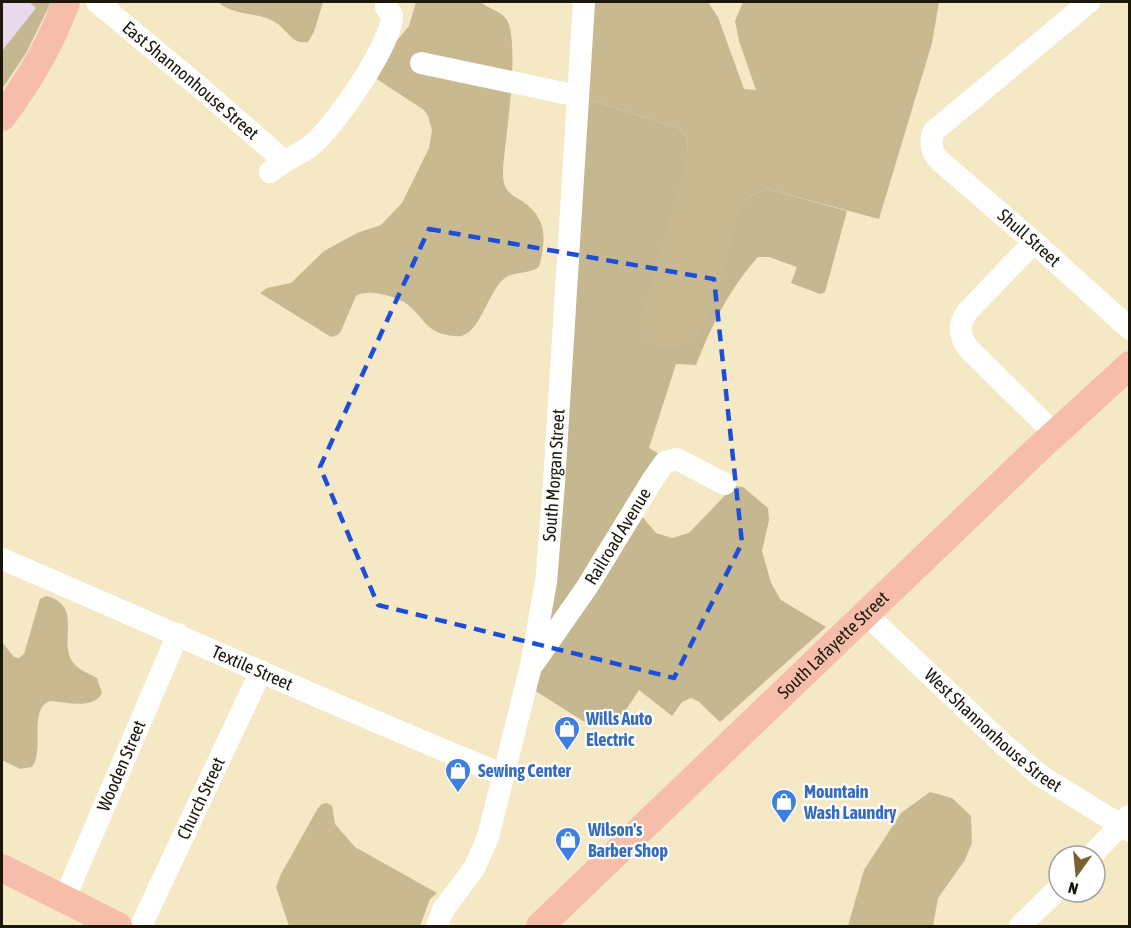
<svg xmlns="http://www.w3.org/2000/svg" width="1131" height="928" font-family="'Asap Condensed',sans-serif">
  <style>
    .education { fill: #e8d9ec }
    .green { fill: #c5b78f }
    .forest { fill: #c8b990 }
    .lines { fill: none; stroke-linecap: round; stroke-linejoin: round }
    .minor { stroke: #fff; stroke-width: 22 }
    .major { stroke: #f5bdaa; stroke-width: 28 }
    .marked { fill: none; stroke: #1d4ed8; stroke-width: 4.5; stroke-dasharray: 12 8; stroke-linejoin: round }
    .labels { text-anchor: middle; stroke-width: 4.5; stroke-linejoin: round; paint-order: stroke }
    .street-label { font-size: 18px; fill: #1b170a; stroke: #fff }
    .shop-label { font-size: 18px; font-weight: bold; fill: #366cbe; stroke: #fff; text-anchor: start }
  </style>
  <rect width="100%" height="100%" fill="#f5e9c5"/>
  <path class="education" d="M2 2H51L26 53 2 89Z"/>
  <g class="green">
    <path d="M29 2H51L26 53 2 89V51L36 8Z"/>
    <path d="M578 96 680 129 686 137 688 155 742 204 752 195 767 189 847 211 825 292 820 294 791 283 797 267 769 257H758C729 289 712 325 696 365L676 364 649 448 659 454 635 508 656 533 672 538 689 533 734 486 743 487 768 508 769 520 762 551 771 583 781 600 826 627 720 722 698 701 691 698 682 702 672 716 639 690 622 716 607 724 597 725 583 721 526 685Z"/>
  </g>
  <g class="forest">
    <path d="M218 2H323L314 32 308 42C291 45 287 28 273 21 256 12 233 16 218 2Z"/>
    <path d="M416 2H481C488 9 502 11 507 20 519 42 508 122 505 149 504 160 501 175 505 186 508 193 516 198 522 201 548 219 546 239 539 267 529 274 516 271 505 278 489 289 480 333 461 336 456 337 448 335 443 334 426 331 418 310 404 302 393 296 366 288 356 296L341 331 338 335 331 337 260 293 267 288 291 283 324 251 357 233 381 225 402 203 429 148 432 130 428 116 424 110 372 76 388 51 409 26Z"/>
    <path d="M584 2H708L718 17 744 89 756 90 739 41 735 21 743 2H939L932 43 879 219 767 189 752 195 742 204 709 320 693 342 673 349 657 348 643 338 638 328 688 155 686 137 680 129 578 96Z"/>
    <path d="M46 596C86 606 55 644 75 665 81 671 90 674 97 678L102 693C93 710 67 702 50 701 28 709 45 749 32 767L20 769 2 760V642L14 657 19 658 24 654 40 599Z"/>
    <path d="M930 792 952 798 971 816 972 843 965 860 938 898 933 926H848L864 870 901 813Z"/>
    <path d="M327 803 332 806 335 824 355 847 437 893 430 899 420 926H289L276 887 281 874 318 808 322 804Z"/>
  </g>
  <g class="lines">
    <g class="minor">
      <path id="s1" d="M97 2 203 90 283 160"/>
      <path id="s2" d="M1089 2 934 131C929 143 931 152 940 161L1034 242 1130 329"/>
      <path d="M421 63 578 96"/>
      <path d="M270 172C285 159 300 155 313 144 335 126 393 42 392 15L386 7"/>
      <path d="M1034 242 967 312C958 325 959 335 968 348L1055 434"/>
      <path id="s3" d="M2 559C169 630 335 707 504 775"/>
      <path id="s4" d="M867 615 1003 744 1041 776 1130 831"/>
      <path id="s5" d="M534 663 587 587 653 479 665 462 677 459 725 484"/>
      <path d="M1091 856 1129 816"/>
      <path id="s6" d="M64 900 178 634"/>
      <path id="s7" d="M141 926 261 671"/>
      <path id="s8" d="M437 926 443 910 475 867 488 837 531 666 546 582 554 483 584 2"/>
      <path d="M1020 926 1059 888"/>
    </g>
    <g class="major">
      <path d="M2 117C29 81 51 44 66 2"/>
      <path d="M2 868 118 926"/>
      <path id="s9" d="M540 926 1038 449 1130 365"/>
    </g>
  </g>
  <path class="marked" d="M429 229 714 279 742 543 674 678 378 605 320 467Z"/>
  <defs>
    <symbol id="shop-pin" viewBox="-11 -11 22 30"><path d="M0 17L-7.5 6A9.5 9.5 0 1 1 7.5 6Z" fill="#3f7fe0" stroke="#fff"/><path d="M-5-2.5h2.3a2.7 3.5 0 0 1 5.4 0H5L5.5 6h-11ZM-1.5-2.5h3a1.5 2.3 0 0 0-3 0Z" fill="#fff"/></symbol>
  </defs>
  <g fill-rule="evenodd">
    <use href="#shop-pin" x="552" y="714" width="30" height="40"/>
    <use href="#shop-pin" x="443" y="756" width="30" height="40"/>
    <use href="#shop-pin" x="769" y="787" width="30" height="40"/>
    <use href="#shop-pin" x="553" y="825" width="30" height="40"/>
  </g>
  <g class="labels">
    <g class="street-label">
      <text dy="6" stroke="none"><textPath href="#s1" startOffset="122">East Shannonhouse Street</textPath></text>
      <text dy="6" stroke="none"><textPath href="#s2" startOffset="352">Shull Street</textPath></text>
      <text dy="6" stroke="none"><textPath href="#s8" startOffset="472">South Morgan Street</textPath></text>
      <text dy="6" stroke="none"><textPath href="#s5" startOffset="152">Railroad Avenue</textPath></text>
      <text dy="6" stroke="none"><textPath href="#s9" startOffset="406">South Lafayette Street</textPath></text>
      <text dy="6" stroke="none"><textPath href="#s3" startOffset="273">Textile Street</textPath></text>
      <text dy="6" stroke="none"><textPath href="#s4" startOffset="171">West Shannonhouse Street</textPath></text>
      <text dy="6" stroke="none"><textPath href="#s6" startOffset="146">Wooden Street</textPath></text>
      <text dy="6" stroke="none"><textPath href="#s7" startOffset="141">Church Street</textPath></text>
    </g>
    <g class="shop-label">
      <text x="586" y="725">Wills Auto<tspan x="586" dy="21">Electric</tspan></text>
      <text x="478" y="777">Sewing Center</text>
      <text x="804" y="798">Mountain<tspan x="804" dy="21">Wash Laundry</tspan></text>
      <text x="588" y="836">Wilson's<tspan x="588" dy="21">Barber Shop</tspan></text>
    </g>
  </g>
  <rect width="1131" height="928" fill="none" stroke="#1b170a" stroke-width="6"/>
  <g transform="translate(1077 874) rotate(195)"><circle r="28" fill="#ffffff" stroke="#a4a29d" stroke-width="1.5"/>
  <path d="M0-4.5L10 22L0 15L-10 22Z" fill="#7a6132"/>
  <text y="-9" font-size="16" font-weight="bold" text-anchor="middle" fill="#1b170a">N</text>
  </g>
</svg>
